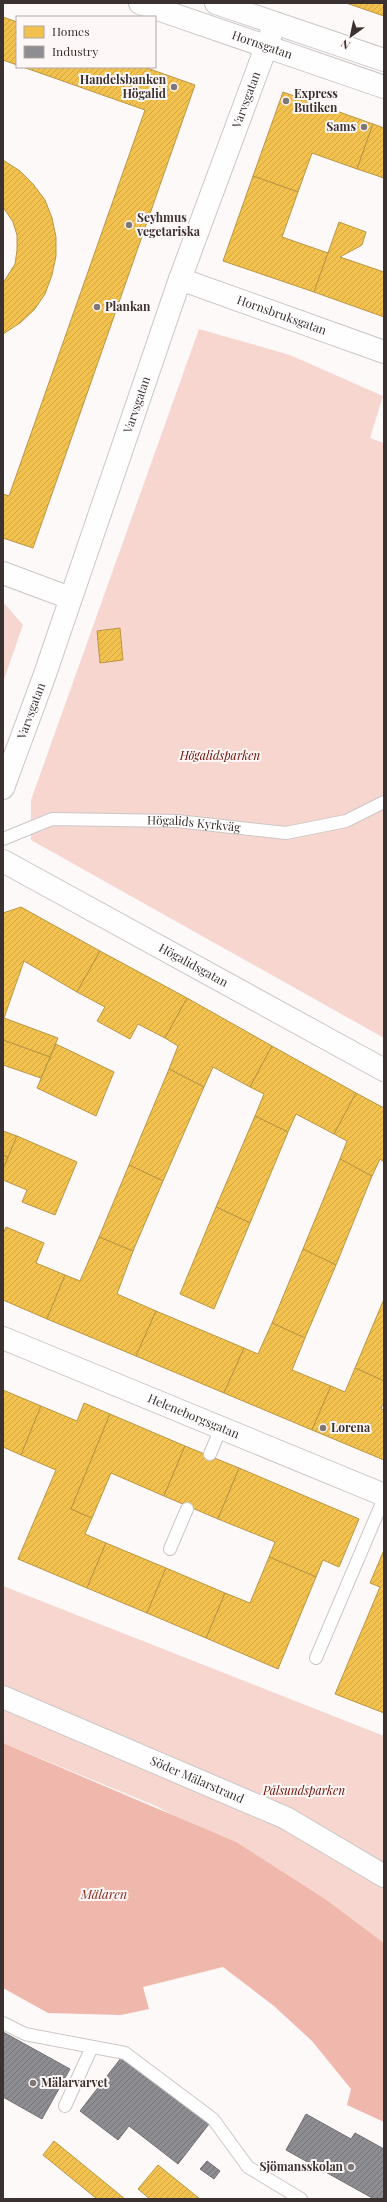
<svg xmlns="http://www.w3.org/2000/svg" width="387" height="2202" font-family="'Playfair Display',serif">
  <style>
    .park { fill: #f6d6cf }
    .water { fill: #f0b7ac }
    .homes { fill: url(#homes-hatch); stroke: #bb9645 }
    .industry { fill: url(#industry-hatch); stroke: #747175 }
    .lines { fill: none; stroke-linecap: round; stroke-linejoin: round }
    .service-casing { stroke: #ccc7c6; stroke-width: 14 }
    .minor-casing { stroke: #ccc7c6; stroke-width: 24 }
    .tertiary-casing { stroke: #ccc7c6; stroke-width: 24 }
    .secondary-casing { stroke: #ccc7c6; stroke-width: 24 }
    .service { stroke: #fffefe; stroke-width: 12 }
    .minor { stroke: #fffefe; stroke-width: 22 }
    .tertiary { stroke: #fffefe; stroke-width: 22 }
    .secondary { stroke: #fffefe; stroke-width: 22 }
    .poi-dot { fill: #7e7776; stroke: #fdf8f7; stroke-width: 1.5 }
    .labels { text-anchor: middle; stroke-width: 4; stroke-linejoin: round; paint-order: stroke }
    .street-label { font-size: 12px; fill: #3a3130; stroke: #fdf8f7 }
    .poi-label { font-size: 12px; font-weight: bold; fill: #3a3130; stroke: #fdf8f7; text-anchor: start }
    .park-label { font-size: 12px; font-style: italic; fill: #6d0d01; stroke: #fdf8f7 }
    .water-label { font-size: 13px; font-style: italic; fill: #892c1d; stroke: #fdf8f7 }
  </style>
  <defs>
    <pattern id="homes-hatch" width="6" height="6" patternUnits="userSpaceOnUse"><rect width="6" height="6" fill="#f2c14e"/><path d="M-1 1l2-2M0 6l6-6M5 7l2-2" fill="none" stroke="#d0a644"/></pattern>
    <pattern id="industry-hatch" width="6" height="6" patternUnits="userSpaceOnUse"><rect width="6" height="6" fill="#8d8d92"/><path d="M-1 1l2-2M0 6l6-6M5 7l2-2" fill="none" stroke="#747478"/></pattern>
  </defs>
  <rect width="100%" height="100%" fill="#fcf9f8"/>
  <g class="park">
    <path d="M199 329 290 355 383 396 370 438 384 443V1038L31 840V800Z"/>
    <path d="M3 602 23 625 3 682Z"/>
    <path d="M3 1586 384 1736V1943L328 1901 156 1806 3 1743Z"/>
  </g>
  <path class="water" d="M3 1743 236 1842 328 1901 384 1943V2122L347 2105 351 2089 312 2041 274 2006 223 1967 143 1987 149 2009 121 2015 48 2013 3 1988Z"/>
  <g class="homes">
    <path d="M346 3H384V16Z"/>
    <path d="M3 17 17 22V65L3 60Z"/>
    <path d="M23 67H144L195 85 33 548 3 538V494L9 496 145 110Z"/>
    <path d="M283 92 373 124 357 169 312 153 298 192 253 176Z"/>
    <path d="M373 124 384 128V178L357 169Z"/>
    <path d="M3 160 20 171 33 184 45 200 52 218 56 237V256L52 275 45 294 34 310 20 323 3 334V283L15 264 17 250V235L13 222 3 207Z"/>
    <path d="M253 176 298 192 282 237 328 253 314 292 223 261Z"/>
    <path d="M339 222 366 232 362 245 340 257 384 272V317L314 292Z"/>
    <path d="M120 628 123 660 100 663 97 631Z"/>
    <path d="M21 907 100 951 77 992 24 961 4 1018 58 1038 50 1057 3 1040V913Z"/>
    <path d="M100 951 187 998 165 1038 138 1024 130 1039 97 1021 105 1007 77 992Z"/>
    <path d="M187 998 272 1046 250 1087 213 1067 204 1087 169 1069 178 1046 165 1038Z"/>
    <path d="M3 1040 50 1057 41 1078 3 1065Z"/>
    <path d="M56 1044 114 1072 96 1116 37 1088Z"/>
    <path d="M272 1046 356 1093 334 1134 296 1114 288 1132 255 1116 264 1094 250 1087Z"/>
    <path d="M169 1069 204 1087 163 1181 129 1165Z"/>
    <path d="M356 1093 384 1108V1162L380 1159 372 1176 340 1159 347 1141 334 1134Z"/>
    <path d="M255 1116 288 1132 250 1223 216 1207Z"/>
    <path d="M3 1131 17 1136 8 1157 3 1155Z"/>
    <path d="M17 1136 77 1162 55 1215 22 1202 27 1190 3 1180V1169Z"/>
    <path d="M3 1155 8 1157 3 1169Z"/>
    <path d="M340 1159 372 1176 336 1265 303 1249Z"/>
    <path d="M129 1165 163 1181 133 1251 99 1237Z"/>
    <path d="M216 1207 250 1223 214 1309 180 1294Z"/>
    <path d="M6 1227 44 1243 36 1263 65 1275 47 1319 3 1300V1234Z"/>
    <path d="M99 1237 133 1251 117 1294 156 1311 136 1356 47 1319 65 1275 80 1281Z"/>
    <path d="M303 1249 336 1265 305 1338 272 1323Z"/>
    <path d="M384 1299V1381L355 1368Z"/>
    <path d="M156 1311 244 1348 224 1393 136 1356Z"/>
    <path d="M272 1323 305 1338 292 1370 331 1386 312 1430 224 1393 244 1348 258 1354Z"/>
    <path d="M355 1368 384 1381V1401L381 1409 384 1410V1460L312 1430 331 1386 345 1392Z"/>
    <path d="M3 1390 41 1406 21 1455 3 1447Z"/>
    <path d="M84 1403 110 1414 71 1509 92 1518 85 1534 106 1543 87 1588 18 1559 56 1470 21 1455 41 1406 77 1421Z"/>
    <path d="M110 1414 185 1446 164 1496 111 1473 92 1518 71 1509Z"/>
    <path d="M185 1446 239 1468 218 1519 164 1496Z"/>
    <path d="M239 1468 359 1519 339 1567 323 1560 316 1577 269 1557 275 1542 218 1519Z"/>
    <path d="M106 1543 166 1568 147 1613 87 1588Z"/>
    <path d="M384 1550V1713L335 1694 380 1587 370 1583Z"/>
    <path d="M269 1557 316 1577 278 1669 206 1638 225 1593 250 1603Z"/>
    <path d="M166 1568 225 1593 206 1638 147 1613Z"/>
    <path d="M54 2141 125 2199H97L43 2155Z"/>
    <path d="M158 2165 200 2199H150L138 2189Z"/>
  </g>
  <g class="industry">
    <path d="M3 2032 70 2069 42 2119 3 2097Z"/>
    <path d="M121 2058 209 2124 178 2164 129 2126 118 2140 80 2111Z"/>
    <path d="M306 2114 351 2139 355 2133 384 2149V2199H374L286 2150Z"/>
    <path d="M207 2161 220 2171 214 2179 200 2169Z"/>
  </g>
  <g class="lines">
    <defs>
      <g id="service">
        <path id="s1" d="M3 839 52 819 177 821 286 833 346 821 384 802"/>
        <path d="M210 1454 221 1428"/>
        <path d="M170 1549 187 1509"/>
        <path d="M316 1658 384 1498"/>
        <path d="M3 2023 25 2034 125 2053 213 2119 248 2167 301 2199"/>
        <path d="M65 2106 92 2047"/>
      </g>
      <g id="minor">
        <path id="s2" d="M180 279 384 352"/>
        <path d="M3 573 70 598"/>
        <path id="s3" d="M3 788 44 677 180 279 275 23"/>
        <path id="s4" d="M3 861 384 1070"/>
        <path id="s5" d="M3 1338 384 1495"/>
      </g>
      <g id="tertiary">
        <path id="s6" d="M3 1697 286 1818 384 1876"/>
      </g>
      <g id="secondary">
        <path id="s7" d="M140 3 384 87"/>
        <path d="M216 3 384 60"/>
      </g>
    </defs>
    <use href="#service" class="service-casing"/>
    <use href="#minor" class="minor-casing"/>
    <use href="#tertiary" class="tertiary-casing"/>
    <use href="#secondary" class="secondary-casing"/>
    <use href="#service" class="service"/>
    <use href="#minor" class="minor"/>
    <use href="#tertiary" class="tertiary"/>
    <use href="#secondary" class="secondary"/>
  </g>
  <g class="poi-dot">
    <circle cx="174" cy="87" r="4"/>
    <circle cx="286" cy="101" r="4"/>
    <circle cx="364" cy="127" r="4"/>
    <circle cx="129" cy="225" r="4"/>
    <circle cx="97" cy="307" r="4"/>
    <circle cx="323" cy="1428" r="4"/>
    <circle cx="33" cy="2083" r="4"/>
    <circle cx="351" cy="2167" r="4"/>
  </g>
  <g class="labels">
    <g class="street-label">
      <text dy="4" stroke="none"><textPath href="#s7" startOffset="129">Hornsgatan</textPath></text>
      <text dy="4" stroke="none"><textPath href="#s3" startOffset="730">Varvsgatan</textPath></text>
      <text dy="4" stroke="none"><textPath href="#s2" startOffset="108">Hornsbruksgatan</textPath></text>
      <text dy="4" stroke="none"><textPath href="#s3" startOffset="406">Varvsgatan</textPath></text>
      <text dy="4" stroke="none"><textPath href="#s3" startOffset="82">Varvsgatan</textPath></text>
      <text dy="4" stroke="none"><textPath href="#s1" startOffset="195">Högalids Kyrkväg</textPath></text>
      <text dy="4" stroke="none"><textPath href="#s4" startOffset="217">Högalidsgatan</textPath></text>
      <text dy="4" stroke="none"><textPath href="#s5" startOffset="206">Heleneborgsgatan</textPath></text>
      <text dy="4" stroke="none"><textPath href="#s6" startOffset="211">Söder Mälarstrand</textPath></text>
    </g>
    <g class="poi-label">
      <text x="166" y="84" text-anchor="end">Handelsbanken<tspan x="166" dy="14">Högalid</tspan></text>
      <text x="294" y="98">Express<tspan x="294" dy="14">Butiken</tspan></text>
      <text x="356" y="131" text-anchor="end">Sams</text>
      <text x="137" y="222">Seyhmus<tspan x="137" dy="14">vegetariska</tspan></text>
      <text x="105" y="311">Plankan</text>
      <text x="331" y="1432">Lorena</text>
      <text x="41" y="2087">Mälarvarvet</text>
      <text x="343" y="2171" text-anchor="end">Sjömansskolan</text>
    </g>
    <g class="park-label">
      <text x="220" y="760">Högalidsparken</text>
      <text x="304" y="1795">Pålsundsparken</text>
    </g>
    <g class="water-label">
      <text x="104" y="1899">Mälaren</text>
    </g>
  </g>
  <rect width="387" height="2202" fill="none" stroke="#3a3130" stroke-width="8"/>
  <rect x="16" y="16" width="140" height="52" fill="#fdf8f7" stroke="#afa8a7"/>
  <rect x="24" y="26" width="20" height="12" fill="#f2c14e" stroke="#afa8a7"/>
  <text x="52" y="36" font-size="12" fill="#3a3130">Homes</text>
  <rect x="24" y="46" width="20" height="12" fill="#8d8d92" stroke="#afa8a7"/>
  <text x="52" y="56" font-size="12" fill="#3a3130">Industry</text>
  <g transform="translate(351 36) rotate(213)" stroke="#fdf8f7" stroke-width="3" paint-order="stroke">
  <path d="M0-3L7 15L0 10L-7 15Z" fill="#3a3130"/>
  <text y="-6" font-size="11" font-weight="bold" text-anchor="middle" fill="#3a3130">N</text>
  </g>
</svg>
